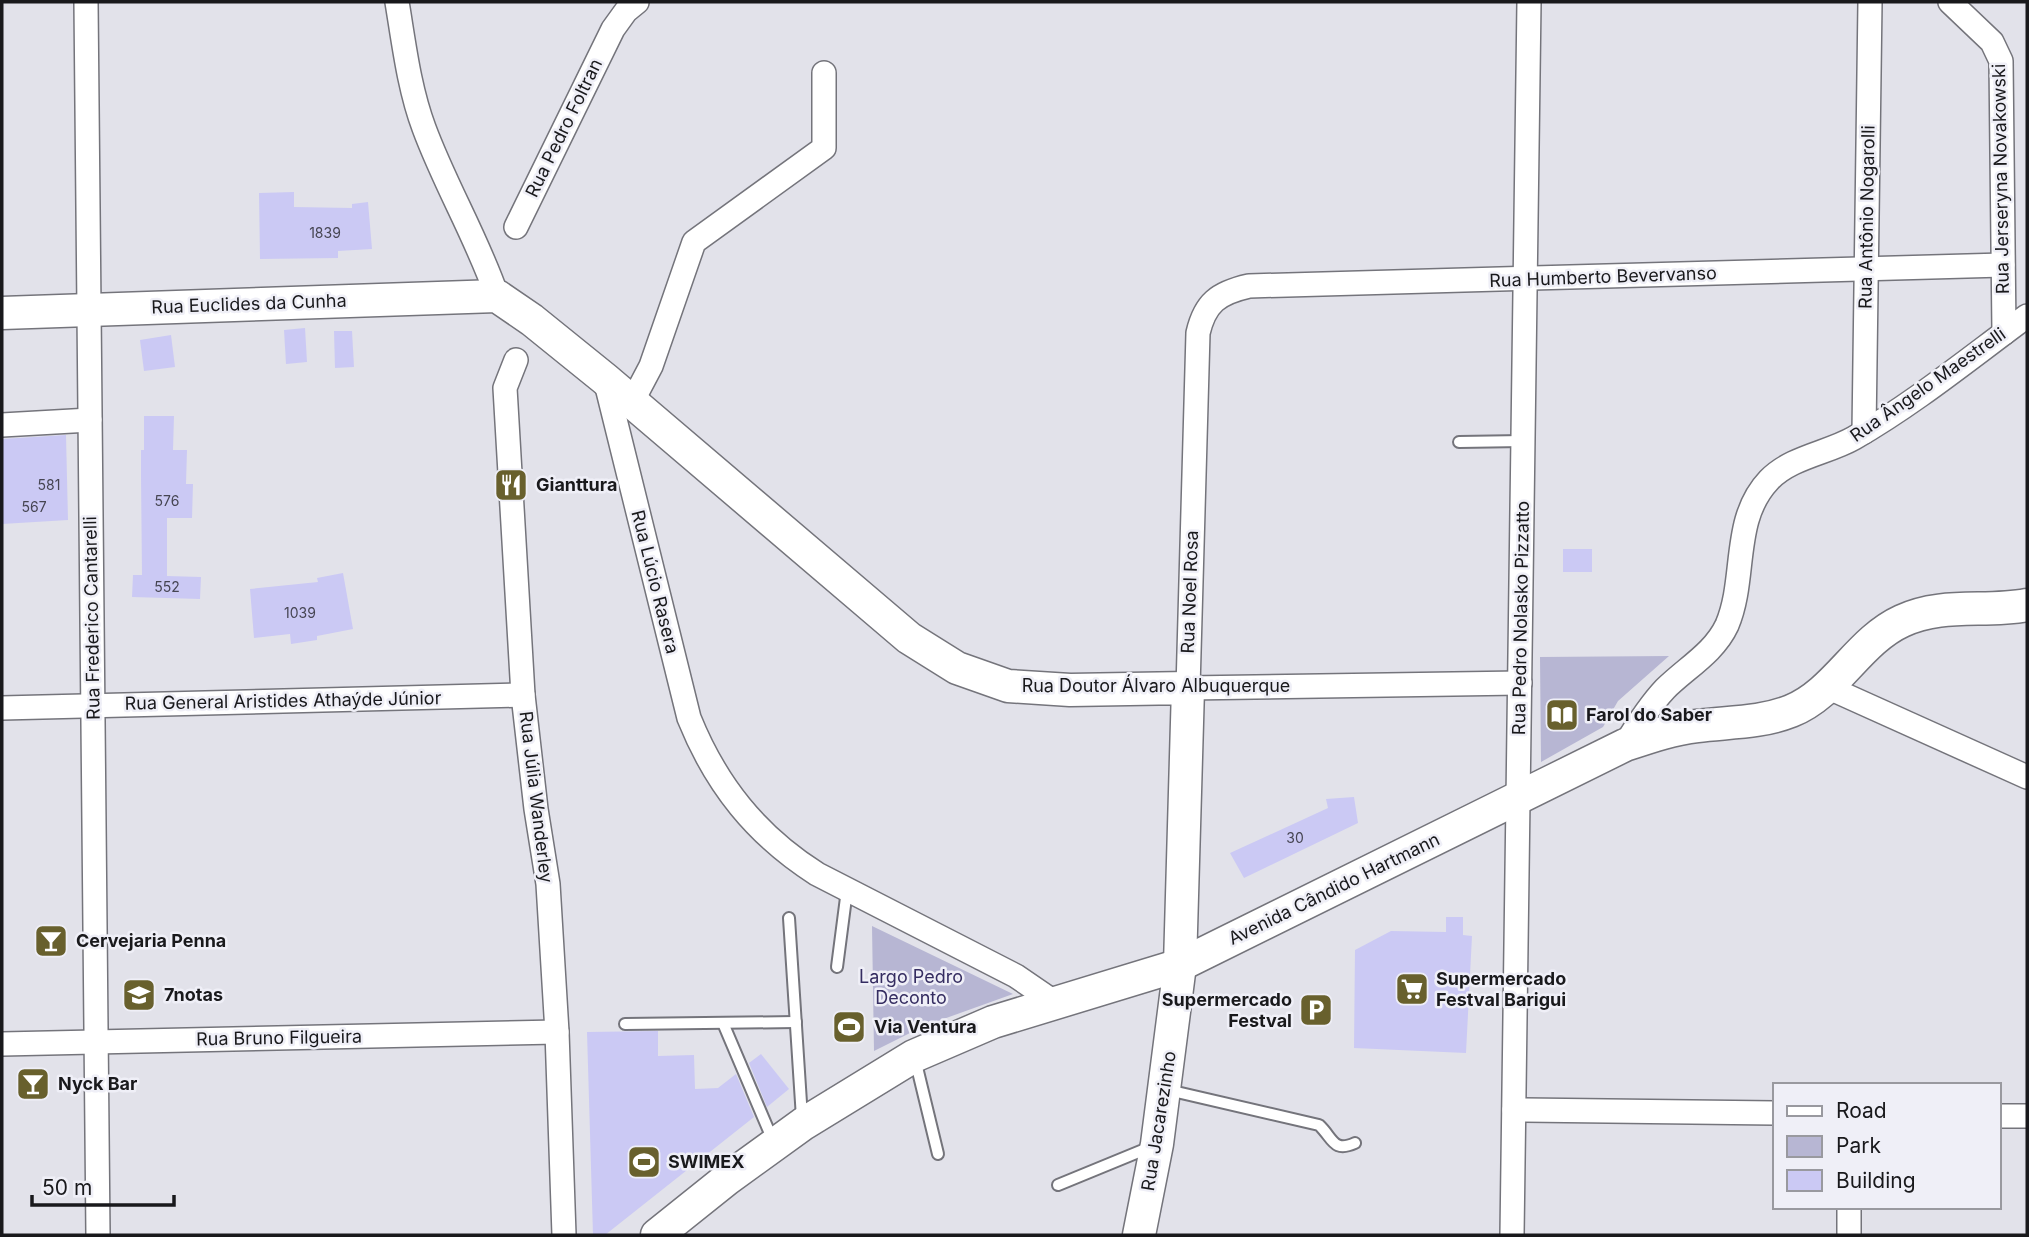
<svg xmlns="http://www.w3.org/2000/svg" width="2029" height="1237" font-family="Inter,sans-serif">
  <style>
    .green { fill: #b7b6d3 }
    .building { fill: #cbc9f4 }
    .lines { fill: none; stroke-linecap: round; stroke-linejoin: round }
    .lane-casing { stroke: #74747b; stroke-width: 14 }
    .street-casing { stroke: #74747b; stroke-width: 26 }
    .secondary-casing { stroke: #74747b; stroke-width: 35 }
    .lane { stroke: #fff; stroke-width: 10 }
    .street { stroke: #fff; stroke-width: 23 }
    .secondary { stroke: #fff; stroke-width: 32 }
    .labels { text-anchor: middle; stroke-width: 5; stroke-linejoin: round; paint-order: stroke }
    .number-label { font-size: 14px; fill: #464552 }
    .street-label { font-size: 18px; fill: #19191c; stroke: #efeff7 }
    .poi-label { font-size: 18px; font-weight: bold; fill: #19191c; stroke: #efeff7; text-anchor: start }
    .park-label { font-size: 18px; fill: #352d61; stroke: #efeff7 }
  </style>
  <rect width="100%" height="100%" fill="#e2e2ea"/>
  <g class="green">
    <path d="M1669 656 1618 701 1603 727 1541 762 1540 657Z"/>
    <path d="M872 926 1013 994 924 1026 874 1051Z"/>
  </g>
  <g class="building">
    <path d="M294 192V207L352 208V204L368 202 372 249 338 251V258L260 259 259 193Z"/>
    <path d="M305 328 307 362 286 364 284 330Z"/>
    <path d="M334 331H352L354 367 335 368Z"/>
    <path d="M171 335 175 367 144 371 140 340Z"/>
    <path d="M144 416H174L173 450H187L186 484H193L192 518H167V576L201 577 200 599 132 597 133 575H142L141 476V450H144Z"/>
    <path d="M66 435 68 520 2 524V439Z"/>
    <rect x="1563" y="549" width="29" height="23"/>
    <path d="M343 573 353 629 317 636V640L291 644 290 634 254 638 250 589 318 582 317 578Z"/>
    <path d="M1354 797 1358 823 1244 878 1230 853 1328 808 1326 799Z"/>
    <path d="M1446 917H1463V935L1472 936 1466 1053 1354 1048 1355 950 1391 931 1446 932Z"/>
    <path d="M658 1031V1056L694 1055 695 1089 718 1088 736 1074 754 1117 605 1235H593L587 1032Z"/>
    <path d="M761 1054 789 1089 767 1107 749 1063Z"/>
  </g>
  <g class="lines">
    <defs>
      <g id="lane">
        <path d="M1459 442 1523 441"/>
        <path d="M789 918 802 1118"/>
        <path d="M837 967 847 890"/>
        <path d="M723 1023 774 1143"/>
        <path d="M625 1024 796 1022"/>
        <path d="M915 1059 938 1154"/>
        <path d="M1168 1090 1319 1125C1333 1138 1333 1153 1355 1143"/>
        <path d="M1058 1185 1153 1146"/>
      </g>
      <g id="street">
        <path d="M86 2 98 1235"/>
        <path d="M397 2C404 44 409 88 424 128 445 185 477 238 497 296"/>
        <path d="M1950 2 1992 42 2001 61 2004 333"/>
        <path d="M516 227 613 29 626 11 637 2"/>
        <path d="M516 360 505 388 523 695 536 809 548 884 557 1032 564 1235"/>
        <path d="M605 379 689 718C716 785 756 835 817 874L1016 976 1054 1002"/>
        <path d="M632 402 651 366 694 242 824 148V73"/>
        <path d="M2 425 90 420"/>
        <path d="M1864 432 1870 2"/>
        <path d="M1520 683 1188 688 1198 333C1205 303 1218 293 1249 286L2003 265"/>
        <path d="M1827 687 2027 777"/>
        <path d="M2 708 523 695"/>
        <path d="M1625 745C1637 725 1649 706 1665 689 1686 668 1714 653 1727 625 1747 578 1731 520 1769 480 1791 457 1828 453 1854 438 1915 403 1971 357 2027 316"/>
        <path d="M2 1044 557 1032"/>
        <path d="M1514 1110 1775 1113"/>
        <path d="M1999 1116H2027"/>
        <path d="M1512 1235 1529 2"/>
        <path d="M1849 1235V1207"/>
      </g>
      <g id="secondary">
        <path d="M2 313 497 296 532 320 605 379 909 638 957 668 1008 686 1070 690 1188 688 1180 965 1157 1144 1139 1235"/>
        <path d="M657 1235 727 1179 803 1124 914 1056 993 1022 1180 965 1625 745C1649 737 1672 729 1697 726 1729 722 1761 723 1791 711 1836 693 1858 641 1902 621 1942 602 1985 613 2027 605"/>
      </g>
    </defs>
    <use href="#lane" class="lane-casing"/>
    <use href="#street" class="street-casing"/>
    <use href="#secondary" class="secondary-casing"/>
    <use href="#lane" class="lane"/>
    <use href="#street" class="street"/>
    <use href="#secondary" class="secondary"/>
  </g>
  <defs>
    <symbol id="restaurant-square" viewBox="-11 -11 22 22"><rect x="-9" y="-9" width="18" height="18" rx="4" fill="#68602d" stroke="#efeff7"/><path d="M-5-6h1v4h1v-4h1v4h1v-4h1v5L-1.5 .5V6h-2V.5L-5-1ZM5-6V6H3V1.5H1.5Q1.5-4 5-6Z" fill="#fff"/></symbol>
    <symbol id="library-square" viewBox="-11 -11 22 22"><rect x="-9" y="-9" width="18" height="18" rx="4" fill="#68602d" stroke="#efeff7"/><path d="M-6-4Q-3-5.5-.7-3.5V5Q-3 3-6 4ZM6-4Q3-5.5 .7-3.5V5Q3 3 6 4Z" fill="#fff"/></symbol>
    <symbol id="bar-square" viewBox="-11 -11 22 22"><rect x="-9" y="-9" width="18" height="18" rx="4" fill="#68602d" stroke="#efeff7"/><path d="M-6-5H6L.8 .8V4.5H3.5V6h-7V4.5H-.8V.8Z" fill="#fff"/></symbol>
    <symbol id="supermarket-square" viewBox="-11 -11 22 22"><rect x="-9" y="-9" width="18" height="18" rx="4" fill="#68602d" stroke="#efeff7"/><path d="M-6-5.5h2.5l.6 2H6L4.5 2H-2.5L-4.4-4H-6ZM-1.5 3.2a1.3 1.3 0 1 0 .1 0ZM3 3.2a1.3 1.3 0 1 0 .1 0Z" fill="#fff"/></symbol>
    <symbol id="school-square" viewBox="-11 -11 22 22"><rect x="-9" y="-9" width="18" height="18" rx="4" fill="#68602d" stroke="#efeff7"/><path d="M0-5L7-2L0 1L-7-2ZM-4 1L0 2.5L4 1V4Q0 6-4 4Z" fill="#fff"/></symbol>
    <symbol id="parking-square" viewBox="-11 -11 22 22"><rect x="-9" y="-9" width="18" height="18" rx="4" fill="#68602d" stroke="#efeff7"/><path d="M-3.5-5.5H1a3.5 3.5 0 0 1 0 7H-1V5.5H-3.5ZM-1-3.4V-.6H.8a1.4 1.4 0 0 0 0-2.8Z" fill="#fff"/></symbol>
    <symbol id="stadium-square" viewBox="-11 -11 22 22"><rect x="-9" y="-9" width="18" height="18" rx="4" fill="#68602d" stroke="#efeff7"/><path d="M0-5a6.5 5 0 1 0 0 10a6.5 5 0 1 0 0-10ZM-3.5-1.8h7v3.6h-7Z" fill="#fff"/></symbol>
  </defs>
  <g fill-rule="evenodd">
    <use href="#restaurant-square" x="492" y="466" width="38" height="38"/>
    <use href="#library-square" x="1543" y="696" width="38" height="38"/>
    <use href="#bar-square" x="32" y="922" width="38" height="38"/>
    <use href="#supermarket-square" x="1393" y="970" width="38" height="38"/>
    <use href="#school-square" x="120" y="976" width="38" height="38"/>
    <use href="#parking-square" x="1297" y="991" width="38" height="38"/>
    <use href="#stadium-square" x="830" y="1008" width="38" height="38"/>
    <use href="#bar-square" x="14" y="1065" width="38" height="38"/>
    <use href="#stadium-square" x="625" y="1143" width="38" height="38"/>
  </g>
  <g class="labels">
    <g class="number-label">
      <text x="325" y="238">1839</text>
      <text x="49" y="490">581</text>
      <text x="167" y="506">576</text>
      <text x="34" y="512">567</text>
      <text x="167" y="592">552</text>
      <text x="300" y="618">1039</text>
      <text x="1295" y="843">30</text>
    </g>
    <g class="street-label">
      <text transform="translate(564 128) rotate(-64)" y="6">Rua Pedro Foltran</text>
      <text transform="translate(2001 179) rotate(-91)" y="6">Rua Jerseryna Novakowski</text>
      <text transform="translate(1867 217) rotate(-89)" y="6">Rua Antônio Nogarolli</text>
      <text transform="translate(1603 277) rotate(-2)" y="6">Rua Humberto Bevervanso</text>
      <text transform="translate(249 304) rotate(-2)" y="6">Rua Euclides da Cunha</text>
      <text transform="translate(1928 385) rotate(-35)" y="6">Rua Ângelo Maestrelli</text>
      <text transform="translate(655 582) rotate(76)" y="6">Rua Lúcio Rasera</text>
      <text transform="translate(1190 592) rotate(-88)" y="6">Rua Noel Rosa</text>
      <text transform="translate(92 618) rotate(-91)" y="6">Rua Frederico Cantarelli</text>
      <text transform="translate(1521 618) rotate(-89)" y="6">Rua Pedro Nolasko Pizzatto</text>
      <text x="1156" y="692">Rua Doutor Álvaro Albuquerque</text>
      <text transform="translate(283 701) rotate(-1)" y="6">Rua General Aristides Athaýde Júnior</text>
      <text transform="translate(536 797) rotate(83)" y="6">Rua Júlia Wanderley</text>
      <text transform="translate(1334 889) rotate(-26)" y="6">Avenida Cândido Hartmann</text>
      <text transform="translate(279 1038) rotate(-1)" y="6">Rua Bruno Filgueira</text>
      <text transform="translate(1159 1121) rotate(-81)" y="6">Rua Jacarezinho</text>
    </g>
    <g class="poi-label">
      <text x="536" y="491">Gianttura</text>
      <text x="1586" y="721">Farol do Saber</text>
      <text x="76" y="947">Cervejaria Penna</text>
      <text x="1436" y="985">Supermercado<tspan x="1436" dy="21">Festval Barigui</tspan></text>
      <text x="164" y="1001">7notas</text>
      <text x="1292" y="1006" text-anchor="end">Supermercado<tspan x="1292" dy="21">Festval</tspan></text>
      <text x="874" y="1033">Via Ventura</text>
      <text x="58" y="1090">Nyck Bar</text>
      <text x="668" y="1168">SWIMEX</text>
    </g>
    <g class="park-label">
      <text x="911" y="983">Largo Pedro<tspan x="911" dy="21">Deconto</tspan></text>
    </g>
  </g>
  <rect width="2029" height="1237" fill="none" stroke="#19191c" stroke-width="7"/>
  <rect x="1773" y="1083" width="228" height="126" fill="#efeff7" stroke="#99999f" stroke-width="2"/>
  <rect x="1787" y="1106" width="35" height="10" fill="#ffffff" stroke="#99999f" stroke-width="2"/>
  <text x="1836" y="1118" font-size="21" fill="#19191c">Road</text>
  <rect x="1787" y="1136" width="35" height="21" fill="#b7b6d3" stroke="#99999f" stroke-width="2"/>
  <text x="1836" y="1153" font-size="21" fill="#19191c">Park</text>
  <rect x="1787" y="1170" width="35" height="21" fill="#cbc9f4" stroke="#99999f" stroke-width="2"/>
  <text x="1836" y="1188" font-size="21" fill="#19191c">Building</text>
  <path d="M32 1195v10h142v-10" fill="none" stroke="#19191c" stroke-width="3.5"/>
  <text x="42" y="1195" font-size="21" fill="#19191c" stroke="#efeff7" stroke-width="5" paint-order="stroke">50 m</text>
</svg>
